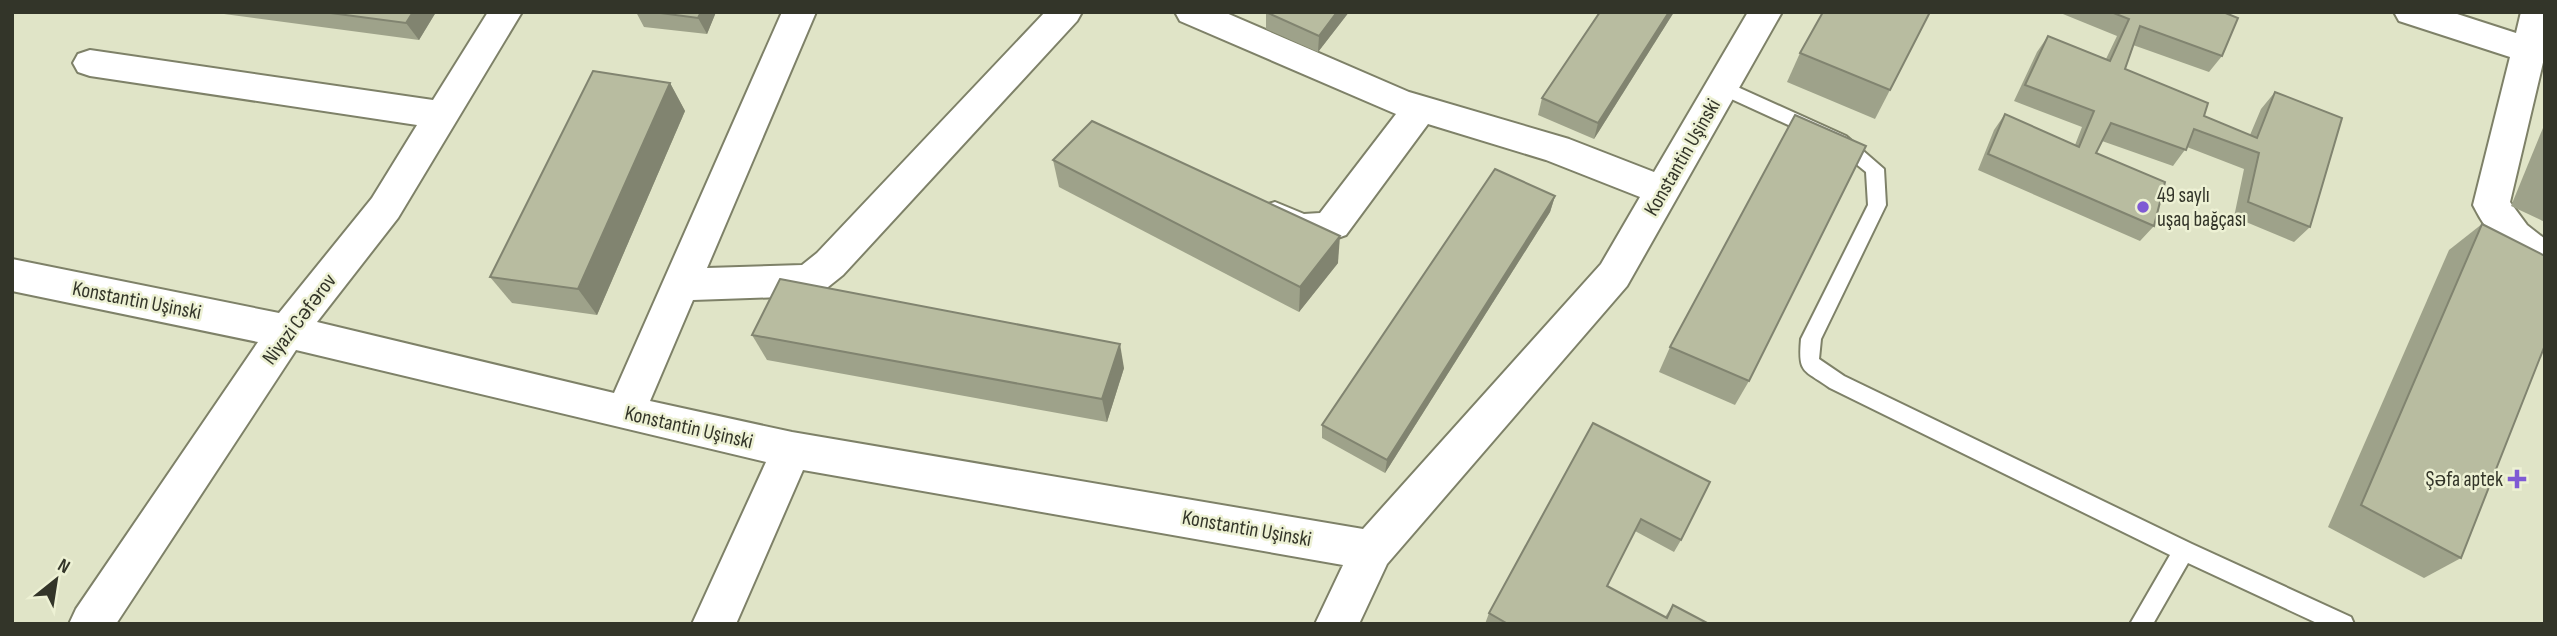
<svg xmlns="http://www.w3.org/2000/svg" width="2557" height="636" font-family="'Sofia Sans Condensed',sans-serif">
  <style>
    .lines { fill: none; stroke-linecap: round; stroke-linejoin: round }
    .lane-casing { stroke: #7e8168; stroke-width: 4 }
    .street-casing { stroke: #7e8168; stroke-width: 4 }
    .lane { fill: #fff; fill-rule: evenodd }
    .street { fill: #fff; fill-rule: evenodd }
    .wall { fill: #9ea28a }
    .shaded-wall { fill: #818470 }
    .building { fill: #b8bca0; stroke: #818470; stroke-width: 2 }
    .poi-dot { fill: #7f5ad4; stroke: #edf1d4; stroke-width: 2.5 }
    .labels { text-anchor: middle; stroke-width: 5; stroke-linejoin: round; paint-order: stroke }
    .street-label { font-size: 21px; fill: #333529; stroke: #edf1d4 }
    .poi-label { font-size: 21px; fill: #333529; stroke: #edf1d4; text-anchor: start }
  </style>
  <rect width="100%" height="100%" fill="#e0e4c7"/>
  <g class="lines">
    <defs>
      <path id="lane" d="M1722 80 1846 136 1884 169 1886 205 1821 339 1819 359 1844 376 2192 544 2351 617 2354 624H2319L2188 563 2153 624H2130L2170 555 1830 388C1803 369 1798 374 1801 339L1868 205 1866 172 1834 146 1716 92 1713 87 1716 82Z"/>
      <g id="street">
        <path d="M488 12H522L398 218 317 322 614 393 782 12H816L707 268 802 265 817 253 1045 12H1082L1077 21 843 275 823 291 810 296 693 300 650 401 792 432 1363 529 1601 264 1640 197 1546 160 1428 124 1346 235 1318 245 1304 244 1262 228 1257 217 1262 206 1275 202 1304 214 1320 213 1396 114 1180 21 1175 12H1224L1409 92 1569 139 1654 172 1748 12H1782L1627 286 1387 564 1359 624H1315L1343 565 803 470 736 624H692L766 462 296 350 116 624H69L76 609 258 342 12 291V259L279 313 372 198 417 125 90 76 78 72 73 63 78 54 90 50 433 100Z"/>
        <path d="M2394 12H2451L2516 33 2521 12H2545V54L2510 202 2527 225 2545 239V275C2512 264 2488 235 2473 205L2510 57 2399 21Z"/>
      </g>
    </defs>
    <use href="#lane" class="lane-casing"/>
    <use href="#street" class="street-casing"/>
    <use href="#lane" class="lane"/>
    <use href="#street" class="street"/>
  </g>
  <g class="wall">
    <path d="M209 12H436L419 40Z"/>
    <path d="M636 12H716L707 34 644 27Z"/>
    <path d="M1266 12H1349L1318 52 1266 29Z"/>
    <path d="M1674 12 1594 139 1538 115 1542 98Z"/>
    <path d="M2058 12H2223L2222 56 2209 72 2133 45 2125 69 2204 116 2250 135 2261 109 2275 92 2310 227 2294 242 2234 217 2244 169 2187 147 2173 166 2102 141 2096 153 2154 226 2140 241 1978 170 1994 130 2005 114 2075 145 2082 127 2014 101 2037 52 2048 36 2106 59 2117 36Z"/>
    <path d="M1800 53 1890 90 1875 119 1787 82Z"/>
    <path d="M670 83 685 111 597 315 512 303 490 277Z"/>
    <path d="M2545 123V222L2511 206Z"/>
    <path d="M1053 160 1338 263 1299 312 1059 187Z"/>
    <path d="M1555 196 1550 212 1385 473 1322 438V425Z"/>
    <path d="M2482 224 2461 558 2424 578 2328 527 2449 250Z"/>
    <path d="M752 335 1124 368 1107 422 767 360Z"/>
    <path d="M1670 347 1749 381 1735 405 1659 372Z"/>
    <path d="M1593 423 1681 540 1674 552 1635 531 1607 586 1665 617 1673 605 1709 624H1485L1489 613Z"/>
  </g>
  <g class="shaded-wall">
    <path d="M413 12H436L419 40 406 23Z"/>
    <path d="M701 12H716L707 34 698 18Z"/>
    <path d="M1337 12H1349L1318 52 1319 36Z"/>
    <path d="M1669 12H1674L1594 139 1598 123Z"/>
    <path d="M670 83 685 111 597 315 578 289Z"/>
    <path d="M1555 196 1550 212 1385 473 1387 460Z"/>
    <path d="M1340 236 1338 263 1299 312 1300 287Z"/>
    <path d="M1120 344 1124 368 1107 422 1102 399Z"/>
  </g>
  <g class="building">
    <path d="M323 12H413L406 23Z"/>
    <path d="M653 12H701L698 18Z"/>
    <path d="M1266 12H1337L1319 36Z"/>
    <path d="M1600 12H1669L1598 123 1542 98Z"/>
    <path d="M1823 12H1930L1890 90 1800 53Z"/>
    <path d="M2111 12H2223L2238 18 2222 56 2140 26 2125 69 2208 103 2204 116 2257 138 2275 92 2342 118 2310 227 2248 202 2259 153 2194 129 2186 150 2111 123 2096 153 2165 182 2154 226 1988 154 2005 114 2079 147 2094 111 2025 85 2048 36 2110 61 2129 19Z"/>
    <path d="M593 71 670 83 578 289 490 277Z"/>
    <path d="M1795 115 1866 146 1749 381 1670 347Z"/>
    <path d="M1092 121 1340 236 1300 287 1053 160Z"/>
    <path d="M1495 169 1555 196 1387 460 1322 425Z"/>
    <path d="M2482 224 2545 256V345L2461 558 2361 505Z"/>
    <path d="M780 279 1120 344 1102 399 752 335Z"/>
    <path d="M1593 423 1710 482 1681 540 1641 519 1607 586 1667 618 1673 605 1709 624H1508L1489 613Z"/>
  </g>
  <g class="poi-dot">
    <circle cx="2143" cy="207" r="7"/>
    <path d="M2513.5 468.5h7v7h7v7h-7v7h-7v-7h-7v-7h7z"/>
  </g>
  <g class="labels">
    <g class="street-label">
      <text transform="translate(1682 157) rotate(-60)" y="7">Konstantin Uşinski</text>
      <text transform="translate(137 300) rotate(11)" y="7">Konstantin Uşinski</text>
      <text transform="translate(299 319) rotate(-53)" y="7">Niyazi Cəfərov</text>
      <text transform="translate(689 427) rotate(13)" y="7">Konstantin Uşinski</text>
      <text transform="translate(1247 528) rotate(10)" y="7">Konstantin Uşinski</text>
    </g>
    <g class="poi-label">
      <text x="2157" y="202">49 saylı<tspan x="2157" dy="24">uşaq bağçası</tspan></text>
      <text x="2503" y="486" text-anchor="end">Şəfa aptek</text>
    </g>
  </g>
  <rect width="2557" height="636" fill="none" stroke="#333529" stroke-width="28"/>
  <g transform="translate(56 580) rotate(30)" stroke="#edf1d4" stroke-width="5" paint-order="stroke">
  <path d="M0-5L12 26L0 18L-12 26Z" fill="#333529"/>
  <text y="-10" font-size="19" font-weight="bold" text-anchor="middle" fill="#333529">N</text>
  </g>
</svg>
